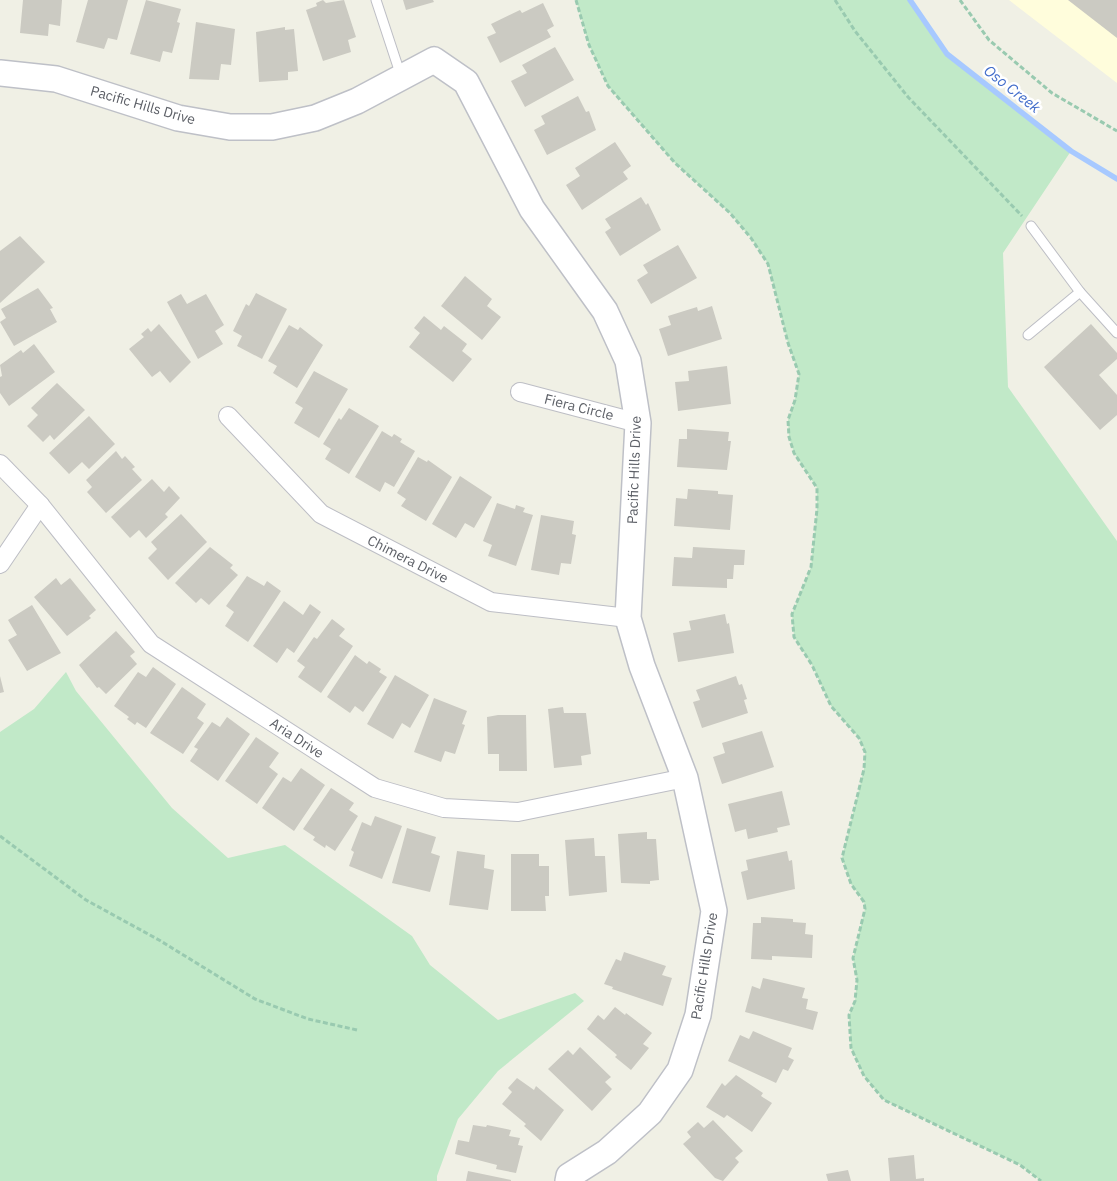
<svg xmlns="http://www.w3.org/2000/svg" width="1117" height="1181" font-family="'IBM Plex Sans',sans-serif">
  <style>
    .commercial { fill: #fffddc }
    .green { fill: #c1e9c8 }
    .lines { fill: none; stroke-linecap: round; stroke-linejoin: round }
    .stream { stroke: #a7c9ff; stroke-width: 5.5 }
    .building { fill: #cbcac2 }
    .lane-casing { stroke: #bdbec5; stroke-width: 11 }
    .street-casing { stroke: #bdbec5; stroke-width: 20 }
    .secondary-casing { stroke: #bec0c7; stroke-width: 28 }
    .path { stroke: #99cab0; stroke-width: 3; stroke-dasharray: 5 2.5; stroke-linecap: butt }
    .lane { stroke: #fff; stroke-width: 9 }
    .street { stroke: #fff; stroke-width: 18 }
    .secondary { stroke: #fff; stroke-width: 25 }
    .labels { text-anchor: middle; stroke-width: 5; stroke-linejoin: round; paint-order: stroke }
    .street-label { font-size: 14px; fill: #5d6067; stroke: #fff }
    .water-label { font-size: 15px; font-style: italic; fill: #426dca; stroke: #fff }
  </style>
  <rect width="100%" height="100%" fill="#f0f0e5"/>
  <path class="commercial" d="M1009 0H1117V83Z"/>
  <g class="green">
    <path d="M576 0H910L947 54 1071 151 1003 253 1008 387 1117 541V1181H1041L1020 1165 884 1100 864 1076 851 1048 849 1015 855 1001 857 980 853 958 865 909 864 902 851 884 842 858 864 769 865 752 859 738 831 706 812 665 794 637 792 614 811 567 817 509V488L794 453 789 437 788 420 795 400 799 374 788 343 768 264 751 238 730 213 675 163 608 86 589 45Z"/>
    <path d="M66 672 76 691 172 808 228 858 285 845 412 936 430 965 498 1020 575 993 584 1001 498 1071 458 1119 437 1176V1181H0V732L34 709Z"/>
  </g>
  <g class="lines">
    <path class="stream" d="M910 0 947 54 1071 151 1117 179"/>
  </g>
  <g class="building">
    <path d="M23 0H62L60 26 49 24 48 36 20 33Z"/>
    <path d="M88 0H128L117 40 108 38 104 49 76 42Z"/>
    <path d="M146 0 181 9 177 22 180 23 172 53 163 51 160 62 130 54Z"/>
    <path d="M323 0 326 3 344 0 356 37 348 40 351 52 323 61 306 10 317 6 316 3Z"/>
    <path d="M403 0H433L434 2 406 10Z"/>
    <path d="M1068 0H1117V38Z"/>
    <path d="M543 3 554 26 547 30 551 37 500 63 487 37 496 33 491 24 520 10 522 13Z"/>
    <path d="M196 22 235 29 231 65 221 64 219 80 189 79Z"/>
    <path d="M285 27V30L294 29 298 71 288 72V80L259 82 256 32Z"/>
    <path d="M555 47 574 80 525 107 511 81 527 73 522 65Z"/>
    <path d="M578 96 586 112 589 111 596 130 547 155 534 130 545 124 541 116Z"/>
    <path d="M615 142 631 166 623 172 628 179 582 210 566 185 580 176 575 168Z"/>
    <path d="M641 197 646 205 648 203 661 230 620 256 605 232 611 228 605 219Z"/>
    <path d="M20 236 45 262 0 303V251Z"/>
    <path d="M678 245 697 278 651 304 637 280 648 273 643 265Z"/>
    <path d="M465 276 492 299 487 306 501 317 482 340 441 306Z"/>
    <path d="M38 288 53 308 50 309 57 322 14 346 0 322 6 318 1 309Z"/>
    <path d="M256 293 287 309 262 359 237 346 242 336 233 331 246 304 249 306Z"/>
    <path d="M181 294 187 304 206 294 224 325 215 331 223 344 198 359 167 302Z"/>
    <path d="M712 306 722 339 668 356 659 329 671 325 668 316 697 307 698 311Z"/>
    <path d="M424 316 441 330 444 326 467 344 462 351 472 359 453 382 409 347 420 333 414 328Z"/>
    <path d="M159 324 191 362 170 383 160 371 152 377 129 349 144 337 141 334 148 328 151 332Z"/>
    <path d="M1091 324 1117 353V359L1099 375 1117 395V415L1100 430 1044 367Z"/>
    <path d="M289 325 298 330 300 327 323 345 297 388 273 373 277 366 268 361Z"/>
    <path d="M34 344 55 372 9 406 0 393V377L2 376 0 365 21 350 23 353Z"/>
    <path d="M727 366 731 404 678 411 675 382 689 381 688 371Z"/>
    <path d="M314 371 348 389 319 438 294 423 303 408 295 403Z"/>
    <path d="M57 383 85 410 54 440 50 435 43 442 27 426 38 415 31 408Z"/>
    <path d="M349 408 379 426 349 474 325 459 331 449 323 444 339 418 341 420Z"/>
    <path d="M89 416 115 444 89 469 82 462 69 474 49 453Z"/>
    <path d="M687 429 729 432 728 441H731L727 470 677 467 679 439H687Z"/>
    <path d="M382 431 392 437 394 434 402 439 400 442 415 451 394 487 385 482 380 492 355 477Z"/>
    <path d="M116 451 122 459 125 456 135 467 132 469 142 480 106 513 87 492 92 487 86 480Z"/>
    <path d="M418 457 427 462 428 460 452 477 426 521 401 506 406 499 397 493Z"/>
    <path d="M460 476 492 497 474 528 465 523 456 538 432 524Z"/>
    <path d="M152 479 164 492 169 486 180 498 165 514 168 517 146 538 139 530 130 538 111 517Z"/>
    <path d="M688 489 718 491V494L733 495 730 530 674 526 676 498 687 499Z"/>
    <path d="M497 503 515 509 516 505 525 508 523 512 533 515 516 566 488 556 492 545 483 541Z"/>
    <path d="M181 514 207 542 168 580 148 558 157 549 151 542Z"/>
    <path d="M541 515 574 521 572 534 576 535 571 564 561 563 559 575 531 570Z"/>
    <path d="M210 547 233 565 230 568 238 575 209 605 201 598 196 603 175 583Z"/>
    <path d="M693 547 745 550 744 565H734L733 579H727V588L672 586 674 557 692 558Z"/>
    <path d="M247 576 264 586 267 581 281 591 248 642 225 626 234 612 226 606Z"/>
    <path d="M56 578 61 585 70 578 96 610 89 616 91 618 67 636 34 597Z"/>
    <path d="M284 601 303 615 310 604 321 612 294 653 287 648 277 663 253 646Z"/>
    <path d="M32 605 61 653 27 671 8 640 17 635 8 620Z"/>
    <path d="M725 614 727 624 729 623 734 653 678 662 673 633 691 630 689 621Z"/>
    <path d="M332 619 345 629 339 636 353 646 321 693 298 677 305 667 297 661 314 637 317 639Z"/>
    <path d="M116 631 135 652 130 656 137 664 106 694 99 687 97 688 79 665Z"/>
    <path d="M355 655 367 664 369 661 381 669 379 672 387 677 363 712 355 706 350 713 327 697Z"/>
    <path d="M153 667 176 684 146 728 137 722 135 725 127 719 129 717 114 706 138 672 146 677Z"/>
    <path d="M395 675 429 695 410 728 402 723 393 739 367 724Z"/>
    <path d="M0 676 4 692 0 693Z"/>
    <path d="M736 676 739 685 742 684 747 699 744 700 748 713 702 728 693 702 700 700 696 690Z"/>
    <path d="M182 687 206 704 197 718 204 723 183 754 150 733Z"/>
    <path d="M434 698 467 711 462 724 465 725 455 754 445 751 441 762 414 752Z"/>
    <path d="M563 707 564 713H586L591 754 581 756 582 765 554 768 548 709Z"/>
    <path d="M498 715H526L527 771H499V754H488L487 717Z"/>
    <path d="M227 717 250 734 218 781 190 761 198 749 194 747 212 722 220 727Z"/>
    <path d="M762 731 774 767 722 784 713 757 725 753 722 743Z"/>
    <path d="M256 737 279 753 269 767 278 774 257 804 225 781Z"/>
    <path d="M301 768 325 785 294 831 262 808 283 777 291 782Z"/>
    <path d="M331 788 354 803 349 810 358 816 335 851 326 845 325 848 313 840 315 837 303 829Z"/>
    <path d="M782 791 790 825 777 828 778 832 748 839 746 829 735 832 728 804Z"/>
    <path d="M375 816 402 826 382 879 349 866 354 852 351 850 362 822 371 826Z"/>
    <path d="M407 828 436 837 431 853 440 856 430 892 392 883Z"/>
    <path d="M647 832V839H656L659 880 650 881V884L621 883 618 834Z"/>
    <path d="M594 838 595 856H605L607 892 569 896 565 840Z"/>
    <path d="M457 851 485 855 484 868 494 870 488 910 449 905Z"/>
    <path d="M787 851 789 861 792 860 795 889 747 900 741 872 748 870 746 860Z"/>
    <path d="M511 854H539V866H549V896H545L546 911H511Z"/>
    <path d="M761 917 793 919V922L806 923 805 934 813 935 812 958 772 956V960L751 959 753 923H761Z"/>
    <path d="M624 952 666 966 662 975 672 978 663 1006 612 989 613 987 604 984 616 959 621 961Z"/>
    <path d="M763 978 805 988 802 998 808 999 806 1009 818 1012 813 1030 745 1012 752 986 760 989Z"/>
    <path d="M615 1007 625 1015 626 1013 652 1033 643 1044 649 1048 631 1070 615 1057 617 1055 587 1029 598 1015 604 1020Z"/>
    <path d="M753 1031 792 1048 788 1057 794 1060 788 1071 783 1069 776 1083 728 1061 740 1035 749 1039Z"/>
    <path d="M580 1047 611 1077 605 1082 612 1089 592 1111 548 1069 568 1050 573 1055Z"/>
    <path d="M736 1075 763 1093 761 1096 772 1103 752 1132 727 1115 724 1118 706 1107 722 1083 725 1086Z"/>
    <path d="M517 1078 534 1090 536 1086 564 1110 541 1141 524 1126 526 1124 502 1104 512 1092 508 1088Z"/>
    <path d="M713 1120 743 1151 735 1158 739 1162 723 1181 715 1178 683 1144 691 1137 687 1132 698 1122 704 1128Z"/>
    <path d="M473 1125 486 1127 487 1125 511 1130 509 1136 520 1138 518 1145 523 1146 516 1173 496 1169 497 1165 455 1154 458 1140 469 1142Z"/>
    <path d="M914 1155 916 1179 924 1178V1181H890L888 1158Z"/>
    <path d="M848 1170 851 1181H828L826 1174Z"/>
    <path d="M468 1171 511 1180V1181H466Z"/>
  </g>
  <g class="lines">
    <defs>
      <g id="lane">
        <path d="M376 0 401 76"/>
        <path d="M1031 226 1080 292 1117 333"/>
        <path d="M1028 335 1080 292"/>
      </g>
      <g id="street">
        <path d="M520 392 638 423"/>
        <path d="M228 416 321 514 491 602 628 618"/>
        <path d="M0 464 40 505 151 644 375 788 444 808 518 812 685 778"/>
        <path d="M0 564 40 505"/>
      </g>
      <path id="secondary" d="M0 73 56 79 178 118 230 127H272L315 118 357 101 434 60 466 82 532 209 605 311 628 361 638 423 628 618 642 666 685 778 714 911 698 1015 680 1070 650 1113 607 1152 569 1176 568 1181"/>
    </defs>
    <use href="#lane" class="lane-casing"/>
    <use href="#street" class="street-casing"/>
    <use href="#secondary" class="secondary-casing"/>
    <g class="path">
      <path d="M576 0 589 45 608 86 675 163 730 213 751 238 768 264 788 343 799 374 795 400 788 420 789 437 794 453 817 488V509L811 567 792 614 794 637 812 665 831 706 859 738 865 752 864 769 842 858 851 884 864 902 865 909 853 958 857 980 855 1001 849 1015 851 1048 864 1076 884 1100 1020 1165 1041 1181"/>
      <path d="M835 0 855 31 908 97 1022 216"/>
      <path d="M960 0 989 40 1052 93 1117 131"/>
      <path d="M0 836 86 900 159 940 255 999 308 1019 357 1030"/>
    </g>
    <use href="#lane" class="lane"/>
    <use href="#street" class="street"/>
    <use href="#secondary" class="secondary"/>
  </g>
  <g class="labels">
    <g class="street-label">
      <text transform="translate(143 105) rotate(16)" y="5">Pacific Hills Drive</text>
      <text transform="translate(579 407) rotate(14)" y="5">Fiera Circle</text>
      <text transform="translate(634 470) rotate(-88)" y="5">Pacific Hills Drive</text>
      <text transform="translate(408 559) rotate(27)" y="5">Chimera Drive</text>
      <text transform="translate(297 738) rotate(33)" y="5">Aria Drive</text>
      <text transform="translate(704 966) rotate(-81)" y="5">Pacific Hills Drive</text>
    </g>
    <g class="water-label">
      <text transform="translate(1012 89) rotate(38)" y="5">Oso Creek</text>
    </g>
  </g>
</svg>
